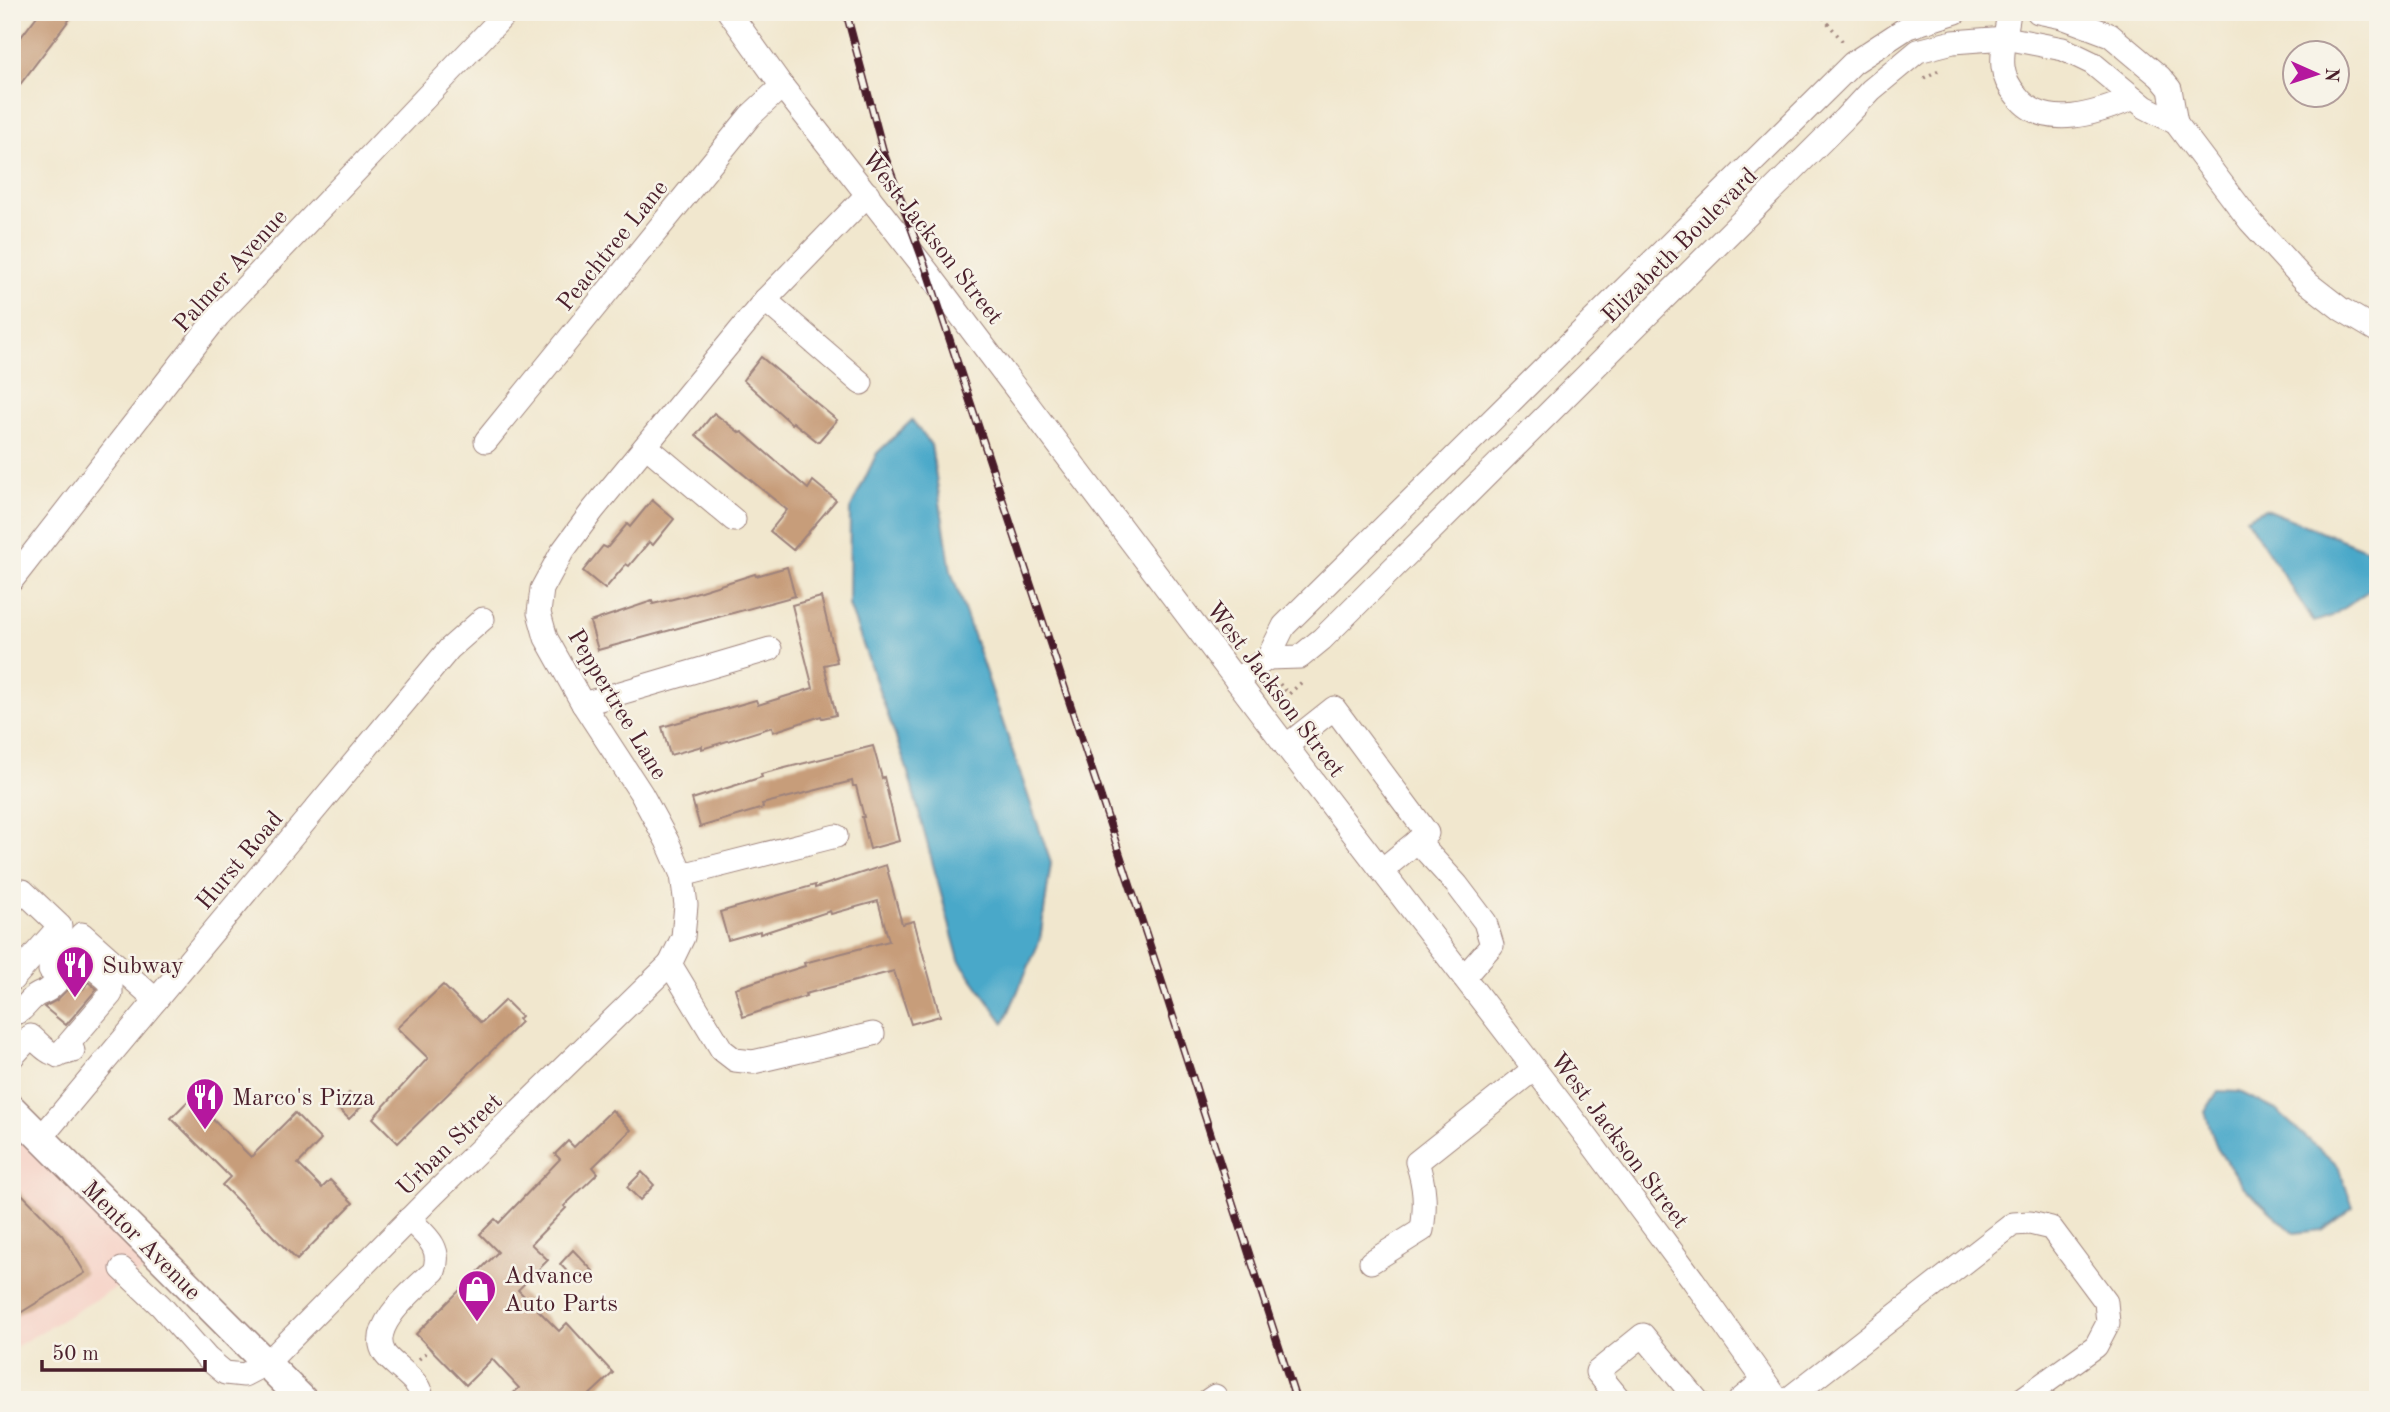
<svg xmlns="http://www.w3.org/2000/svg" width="2390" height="1412" font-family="'Old Standard TT',serif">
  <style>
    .built { fill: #f6d1c6 }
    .water { fill: #4aa8c9; stroke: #4a647a; stroke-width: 2 }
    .building { fill: #c79d7a }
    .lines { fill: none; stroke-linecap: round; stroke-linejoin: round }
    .minor-casing { stroke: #9e837c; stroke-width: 25 }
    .major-casing { stroke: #9e837c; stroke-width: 31 }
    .path { stroke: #9e837c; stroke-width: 3.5; stroke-dasharray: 2 5; stroke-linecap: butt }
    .minor { stroke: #fff; stroke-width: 23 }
    .major { stroke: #fff; stroke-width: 28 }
    .rail-casing { stroke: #4a1f2b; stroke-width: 8 }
    .rail { stroke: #f7f3e8; stroke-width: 5; stroke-dasharray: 16; stroke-linecap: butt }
    .labels { text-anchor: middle; stroke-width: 5; stroke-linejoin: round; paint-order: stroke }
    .street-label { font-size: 24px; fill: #4a1f2b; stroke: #f7f3e8 }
    .poi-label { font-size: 24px; fill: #4a1f2b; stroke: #f7f3e8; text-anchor: start }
  </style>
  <rect width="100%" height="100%" fill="#f7f3e8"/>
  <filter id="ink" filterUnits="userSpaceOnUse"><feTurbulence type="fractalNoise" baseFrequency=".0143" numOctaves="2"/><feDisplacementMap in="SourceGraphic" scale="14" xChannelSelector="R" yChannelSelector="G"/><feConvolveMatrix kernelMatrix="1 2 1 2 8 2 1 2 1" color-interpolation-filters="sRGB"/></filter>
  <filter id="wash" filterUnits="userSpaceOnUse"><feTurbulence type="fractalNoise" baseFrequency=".00686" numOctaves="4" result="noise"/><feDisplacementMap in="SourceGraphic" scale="28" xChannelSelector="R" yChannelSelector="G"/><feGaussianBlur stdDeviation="1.57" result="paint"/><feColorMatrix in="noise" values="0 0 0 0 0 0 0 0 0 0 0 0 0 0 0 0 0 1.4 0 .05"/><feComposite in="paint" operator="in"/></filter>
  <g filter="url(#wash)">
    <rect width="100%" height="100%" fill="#f1e7ce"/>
    <path class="built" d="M12 1127 148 1269 12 1349Z"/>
    <g class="water">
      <path d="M912 420 931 445 951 571 1051 863 1040 940 1004 1023 959 960 907 769 849 605 850 510 877 453Z"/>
      <path d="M2265 509 2378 554V584L2332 616 2314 622 2246 518Z"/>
      <path d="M2218 1091 2240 1092 2276 1110 2338 1166 2353 1207 2322 1230 2294 1233 2243 1187 2217 1148 2205 1112Z"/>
    </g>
    <g id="blocks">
      <g class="building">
        <path d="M40 12H75L12 95V49Z"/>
        <path d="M761 357 837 420 818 442 793 422 792 424 743 380Z"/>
        <path d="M714 413 740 433 742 432 808 489 813 481 836 500 793 550 770 531 787 510 696 435Z"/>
        <path d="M652 500 674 519 653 545 649 542 629 566 626 564 605 589 583 571 603 546 607 548 627 524 630 527Z"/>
        <path d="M787 567 795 596 598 650 590 622 652 601 653 604 685 596 755 574 756 576Z"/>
        <path d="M821 597 837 662 824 665 836 715 822 718 821 716 773 732 772 727 702 749V746L670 755 662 727 756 700 758 705 813 688 792 605Z"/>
        <path d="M873 746 882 778 884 777 899 841 870 849 862 817H864L856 786H853L852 781 762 804 763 808 700 827 692 799 762 777 761 774Z"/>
        <path d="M886 865 902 924 914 921 940 1016 911 1024 894 971 805 994 806 996 743 1017 735 988 805 966 804 963 889 941 878 901 831 914 830 911 760 934V931L728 940 720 912 815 885V888Z"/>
        <path d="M75 982 83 989 88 982 97 989 66 1025 44 1007 57 1000Z"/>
        <path d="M443 985 481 1023 505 1000 521 1016 518 1019 521 1022 398 1143 373 1118 428 1058 397 1028Z"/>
        <path d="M349 1093 362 1106 349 1119 336 1106Z"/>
        <path d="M191 1098 251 1157 295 1113 321 1140 298 1164 322 1188 330 1180 353 1203 297 1260 222 1185 230 1177 171 1118Z"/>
        <path d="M612 1110 631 1130 593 1167 598 1173 564 1206 566 1208 531 1244 548 1260 518 1290 559 1331 567 1323 613 1373 584 1400H506L519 1388 492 1359 466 1385 416 1334 498 1252 480 1234 495 1219 499 1223 560 1159 555 1154 568 1141 574 1147Z"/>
        <path d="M642 1172 654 1185 640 1200 627 1187Z"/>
        <path d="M12 1184 62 1235 85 1273 12 1318Z"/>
        <path d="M573 1250 593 1271 579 1284 560 1264Z"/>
      </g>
    </g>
  </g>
  <g filter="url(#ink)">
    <use href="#blocks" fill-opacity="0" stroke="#9e837c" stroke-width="2"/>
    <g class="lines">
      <defs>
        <g id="minor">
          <path d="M729 12 782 86 927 271 1286 746 1583 1132 1693 1280 1778 1400"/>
          <path d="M2009 12C2007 29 2001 50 2003 67 2004 78 2010 88 2017 96 2045 133 2100 112 2134 98"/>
          <path d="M2038 12 2062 17 2110 35 2160 77 2170 89 2176 123"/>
          <path d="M868 194 765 300 593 510 562 552 542 589 539 613 546 638 583 704 641 793 667 841 682 875 686 905 683 937 670 964 722 1050 735 1060 753 1062 873 1034"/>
          <path d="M765 300 861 383"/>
          <path d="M486 441 750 116 782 86"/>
          <path d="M646 446 734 520"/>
          <path d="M12 580 218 316 507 12"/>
          <path d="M1268 658 1300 657 1322 639 1844 119 1871 90 1918 51 1953 42 2006 38 2063 49 2092 63 2145 107 2176 123 2250 221 2305 281 2341 309 2378 331"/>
          <path d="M1236 680 1268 658 1284 626 1853 63 1908 27 1956 12"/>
          <path d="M583 704 770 649"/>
          <path d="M1286 746 1334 708 1427 833 1382 870"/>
          <path d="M1417 841 1457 885 1485 922 1492 945 1464 977"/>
          <path d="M682 875 836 836"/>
          <path d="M12 903 23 891 60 926 12 980"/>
          <path d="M50 970 82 934 156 1000"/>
          <path d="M12 1014C23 1012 25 1005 33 998 37 994 43 993 48 990 81 962 69 946 111 983V994L58 1056"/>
          <path d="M12 1057 31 1036C48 1051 50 1059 73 1051"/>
          <path d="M40 1139 449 649 483 619"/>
          <path d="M409 1219C425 1235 443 1247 434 1271 416 1288 366 1327 385 1354 390 1361 399 1367 405 1373 414 1381 421 1387 422 1400"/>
          <path d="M1371 1262 1422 1230C1426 1204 1425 1186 1417 1162L1534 1069"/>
          <path d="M122 1269 161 1306 207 1358 225 1373 244 1375 267 1363 432 1196 670 964"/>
          <path d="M1209 1400 1215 1396"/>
          <path d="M1620 1400 1597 1372 1643 1335 1697 1400"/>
          <path d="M1740 1400 1764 1380"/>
          <path d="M1787 1400 2013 1224 2030 1223 2051 1228 2106 1302 2108 1323 2096 1346 2021 1400"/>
        </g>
        <path id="major" d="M12 1109 303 1400"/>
      </defs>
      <use href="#minor" class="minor-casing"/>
      <use href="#major" class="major-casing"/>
      <g class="path">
        <path d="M1819 12 1844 43"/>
        <path d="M1924 78 1939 70"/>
        <path d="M1275 679 1289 694 1304 680"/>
        <path d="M419 1359 430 1349"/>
      </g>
      <use href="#minor" class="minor"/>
      <use href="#major" class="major"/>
      <defs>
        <path id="rail" d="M846 12 884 154 927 271 1158 970 1296 1400"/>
      </defs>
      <use href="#rail" class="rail-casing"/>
      <use href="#rail" class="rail"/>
    </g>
  </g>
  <defs>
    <symbol id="restaurant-pin" viewBox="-11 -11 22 30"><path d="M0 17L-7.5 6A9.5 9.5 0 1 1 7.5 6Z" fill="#b5179e" stroke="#f7f3e8"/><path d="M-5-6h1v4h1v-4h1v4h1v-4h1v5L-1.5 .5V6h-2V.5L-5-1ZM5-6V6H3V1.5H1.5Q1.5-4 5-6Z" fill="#fff"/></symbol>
    <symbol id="shop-pin" viewBox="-11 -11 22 30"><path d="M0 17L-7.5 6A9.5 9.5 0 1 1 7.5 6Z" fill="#b5179e" stroke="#f7f3e8"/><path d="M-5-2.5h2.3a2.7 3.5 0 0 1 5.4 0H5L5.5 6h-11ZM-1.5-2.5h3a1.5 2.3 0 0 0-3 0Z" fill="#fff"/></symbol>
  </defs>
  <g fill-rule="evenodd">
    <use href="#restaurant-pin" x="53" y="943" width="44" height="60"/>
    <use href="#restaurant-pin" x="183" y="1075" width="44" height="60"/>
    <use href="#shop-pin" x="455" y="1267" width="44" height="60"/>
  </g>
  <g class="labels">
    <g class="street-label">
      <text transform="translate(933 237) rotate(52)" y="8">West Jackson Street</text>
      <text transform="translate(612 245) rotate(-51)" y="8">Peachtree Lane</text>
      <text transform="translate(1679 245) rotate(-45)" y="8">Elizabeth Boulevard</text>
      <text transform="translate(230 270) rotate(-48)" y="8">Palmer Avenue</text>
      <text transform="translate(1276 689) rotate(53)" y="8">West Jackson Street</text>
      <text transform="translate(618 704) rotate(59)" y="8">Peppertree Lane</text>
      <text transform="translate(239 860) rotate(-50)" y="8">Hurst Road</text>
      <text transform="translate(1620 1140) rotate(53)" y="8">West Jackson Street</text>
      <text transform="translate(449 1144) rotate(-44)" y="8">Urban Street</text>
      <text transform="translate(142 1240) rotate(45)" y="8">Mentor Avenue</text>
    </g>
    <g class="poi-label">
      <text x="102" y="973">Subway</text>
      <text x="232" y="1105">Marco's Pizza</text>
      <text x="504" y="1283">Advance<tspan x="504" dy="28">Auto Parts</tspan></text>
    </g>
  </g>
  <rect width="2390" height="1412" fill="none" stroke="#f7f3e8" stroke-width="42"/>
  <g transform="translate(2316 74) rotate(93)"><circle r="33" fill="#f7f3e8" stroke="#b29e9c" stroke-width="2"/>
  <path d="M0-5L12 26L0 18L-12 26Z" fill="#b5179e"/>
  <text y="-10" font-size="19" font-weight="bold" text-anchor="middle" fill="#4a1f2b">N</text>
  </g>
  <path d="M42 1360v10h163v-10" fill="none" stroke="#4a1f2b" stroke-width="3.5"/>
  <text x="52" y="1360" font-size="21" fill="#4a1f2b" stroke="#f7f3e8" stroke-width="5" paint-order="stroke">50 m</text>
</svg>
